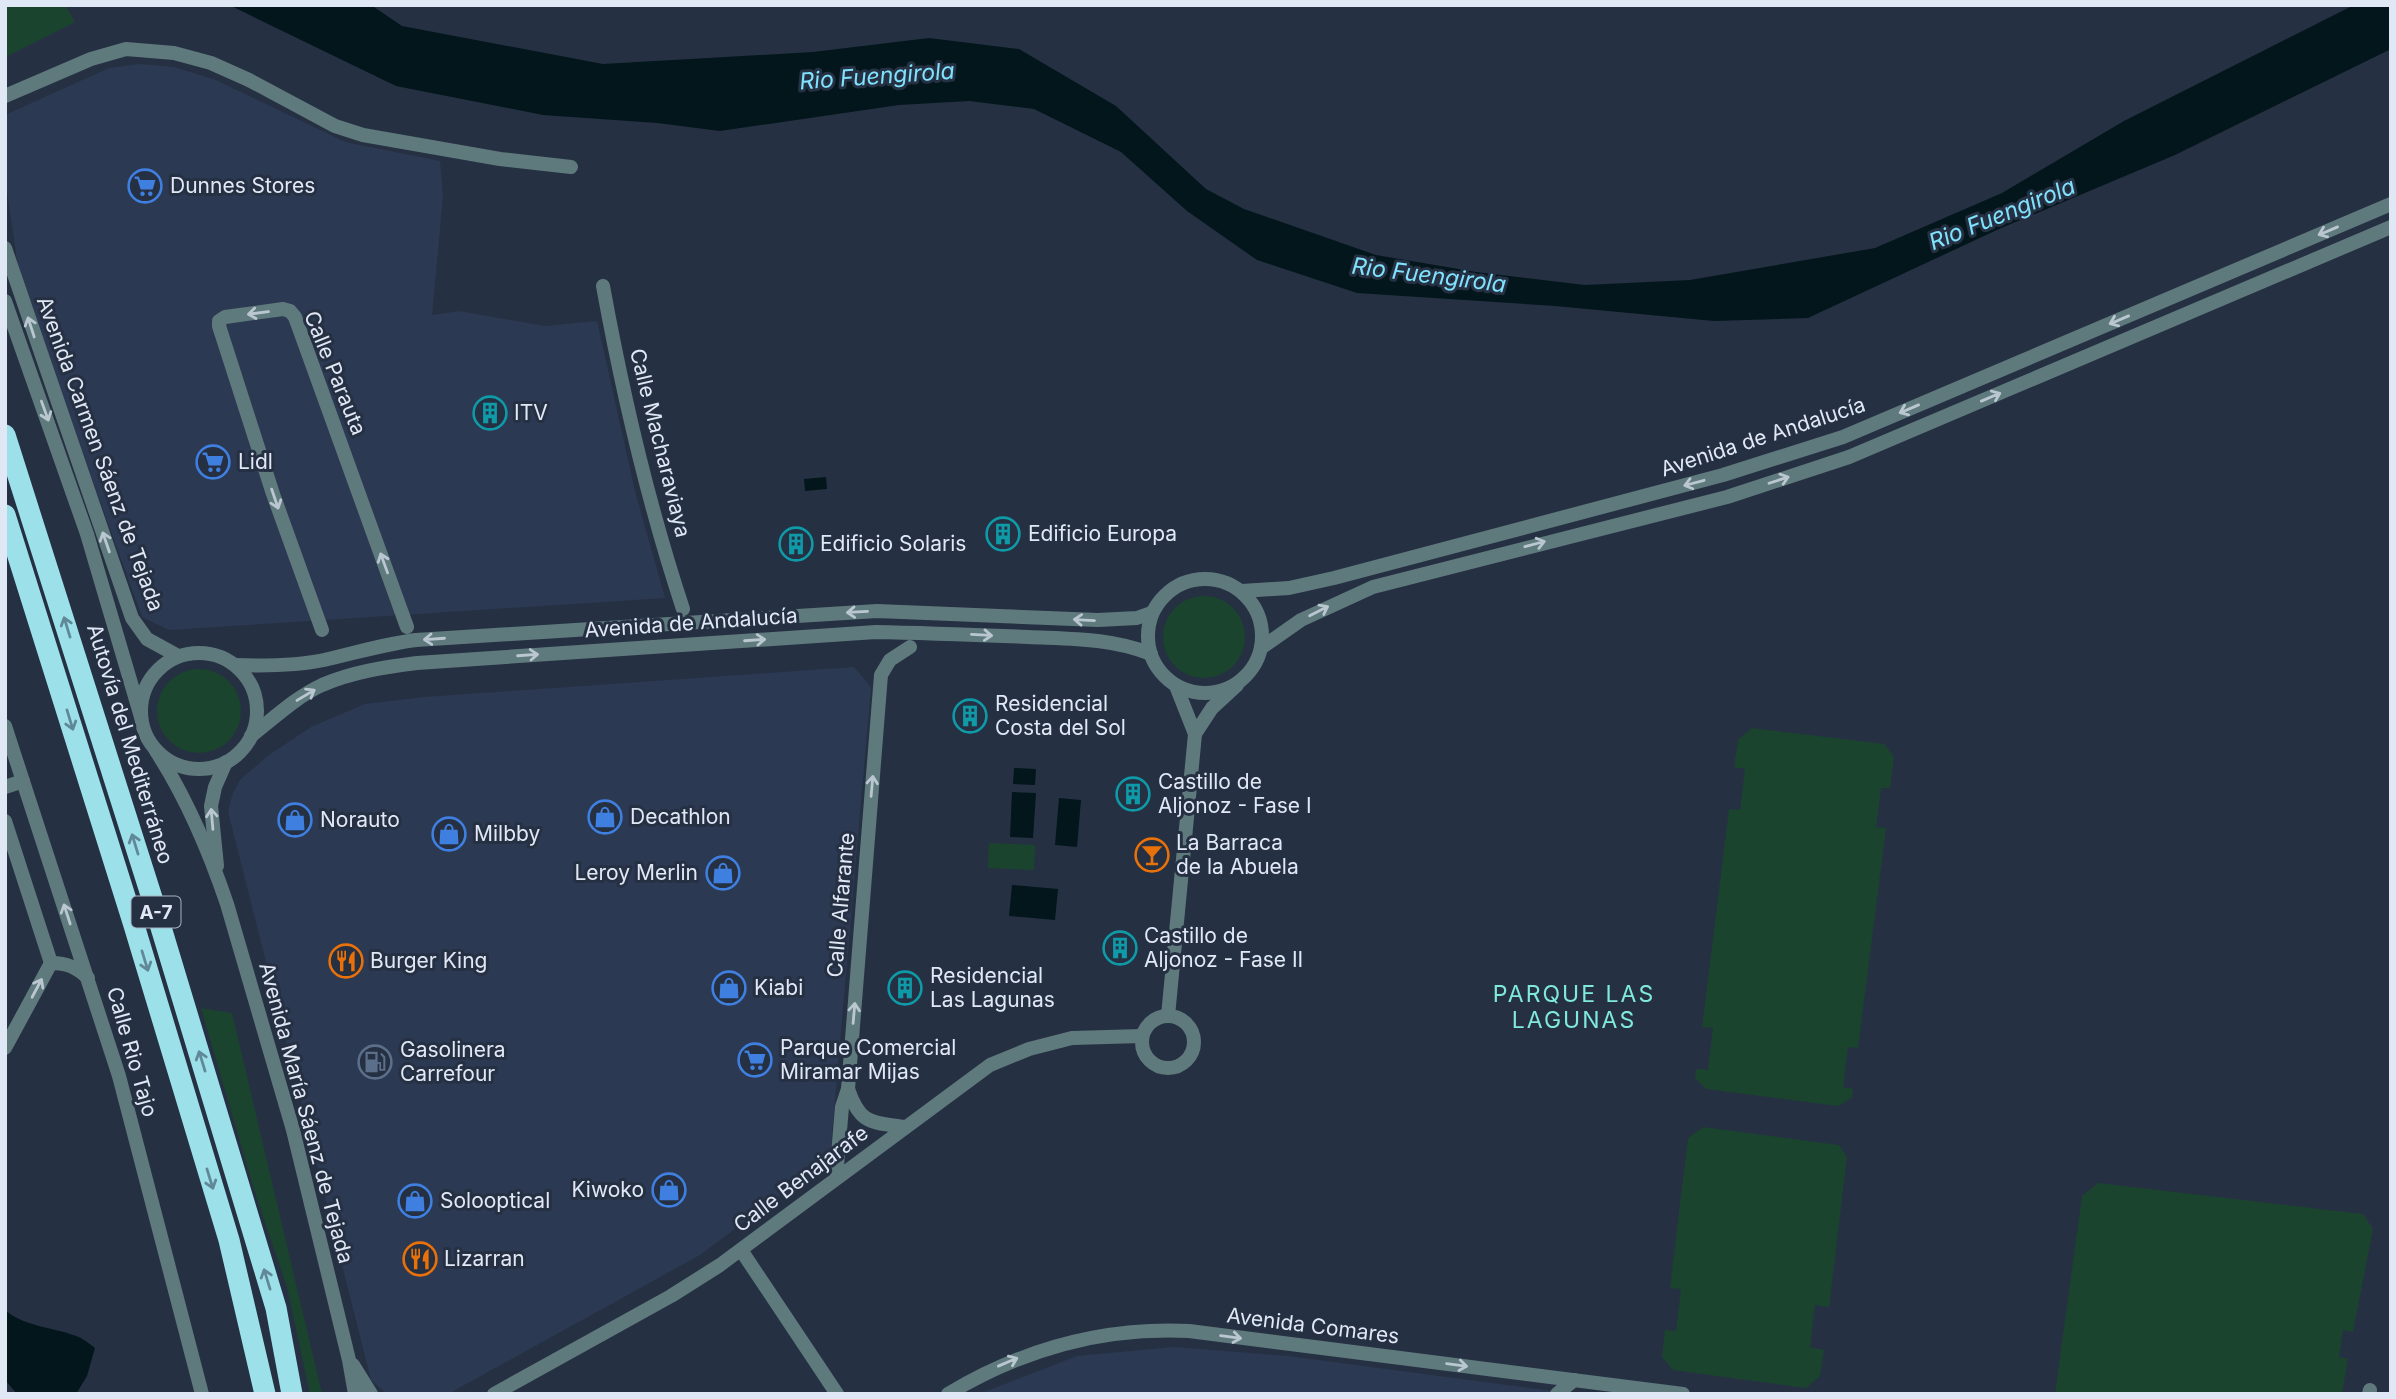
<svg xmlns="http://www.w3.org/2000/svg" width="2396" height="1399" font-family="Inter,sans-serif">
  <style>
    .built { fill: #2c3952 }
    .green { fill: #1b442f }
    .water { fill: #03161c }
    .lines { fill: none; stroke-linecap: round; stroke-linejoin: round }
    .minor { stroke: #5f7a7d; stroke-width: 14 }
    .tertiary { stroke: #5f7a7d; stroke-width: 14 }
    .motorway { stroke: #9ce1ea; stroke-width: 21 }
    .oneway { stroke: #bac7d1 }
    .oneway2 { stroke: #618896 }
    .labels { text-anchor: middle; stroke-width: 6; stroke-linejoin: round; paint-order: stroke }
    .shield { fill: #263043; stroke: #a9b1c0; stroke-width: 2 }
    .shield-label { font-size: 19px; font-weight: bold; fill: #e1e8f5 }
    .poi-label { font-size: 21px; fill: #e1e8f5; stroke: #263043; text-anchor: start }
    .street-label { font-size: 21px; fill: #e1e8f5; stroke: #263043 }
    .water-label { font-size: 23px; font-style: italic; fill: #80e3fe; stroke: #263043 }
    .neighbourhood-label { font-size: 23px; letter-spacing: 2px; fill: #7fe9dd; stroke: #263043 }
  </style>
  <rect width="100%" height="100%" fill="#263043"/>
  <g class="built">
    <path d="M140 64 174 67 216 80 345 142 440 161 443 197 432 315 459 311 545 326 597 321 635 491 665 598 169 630 142 617 20 280 5 178V115L109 68Z"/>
    <path d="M854 667 871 687 830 1158 700 1255 448 1394H387L371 1380 228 811 233 793 240 780 269 755 311 727 365 704 424 697Z"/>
    <path d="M1174 1347 1288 1356 1574 1394H979L1077 1356Z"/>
  </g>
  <g class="green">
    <path d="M5 5H65L75 22 5 57Z"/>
    <circle cx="1204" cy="637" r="41"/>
    <circle cx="199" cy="711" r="42"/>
    <path d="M1752 728 1884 744 1894 757 1890 788H1881L1876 827 1886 828 1858 1048 1848 1047 1843 1087 1853 1089 1852 1098 1838 1106 1706 1089 1695 1078 1696 1069 1708 1070 1713 1028 1702 1027 1729 809 1740 810 1745 769 1734 767 1738 740Z"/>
    <path d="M989 843 1035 845 1034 870 988 868Z"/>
    <path d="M201 1008 232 1013 322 1394H310L287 1287 256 1196Z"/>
    <path d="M1703 1127 1839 1145 1847 1157 1829 1307 1815 1305 1810 1347 1824 1350 1820 1376 1806 1388 1673 1370 1662 1357 1665 1330 1676 1331 1681 1289 1670 1288 1688 1138Z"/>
    <path d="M2098 1183 2363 1214 2373 1229 2353 1332 2343 1330 2339 1357 2348 1359 2342 1394H2055L2082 1196Z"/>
  </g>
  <g class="water">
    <path d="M229 5H371L402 26 603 64 813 52 929 38 1019 49 1116 106 1206 189 1244 209 1376 255 1476 272 1585 285 1690 280 1875 248 2002 193 2124 121 2354 5H2391V49L2175 155 1999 229 1808 318 1714 321 1555 306 1357 293 1257 260 1187 211 1121 152 1034 109 969 101 899 105 720 131 657 123 543 115 396 86Z"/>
    <path d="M826 477 827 489 805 491 804 479Z"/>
    <path d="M1014 768 1036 769 1035 785 1013 784Z"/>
    <path d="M1012 792 1036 793 1033 838 1010 837Z"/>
    <path d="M1059 798 1081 800 1077 847 1055 845Z"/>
    <path d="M1012 885 1058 889 1055 920 1009 916Z"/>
    <path d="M5 1310C26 1328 56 1327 81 1338 86 1341 91 1345 95 1348L87 1376 76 1394H17L5 1380Z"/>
  </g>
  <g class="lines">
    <g class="minor">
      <path d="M5 96 91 59 126 49 174 53 211 63 249 80 335 126 363 135 500 159 571 167"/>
      <path d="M5 248 132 618 147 639 178 656"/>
      <path d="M603 286C623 396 648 503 683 609"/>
      <path d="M5 301 87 534 141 717"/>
      <path d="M322 630 273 494 219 326V321L225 317 283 309 290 311 295 317 407 627"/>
      <circle cx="199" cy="711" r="58"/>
      <path d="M235 665C264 666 295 666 324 660 355 653 384 644 416 640L877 611 1098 620 1137 618 1151 613"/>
      <path d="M1176 686 1195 734 1212 708 1237 685"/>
      <path d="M5 726 119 1076 202 1394"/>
      <path d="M251 736C274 718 296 697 322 685 352 672 385 667 417 663L876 632C927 633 978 635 1028 637 1069 639 1112 638 1151 654"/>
      <path d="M156 751C186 797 209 851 227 904L293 1130 349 1360 355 1394"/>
      <path d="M5 787 23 781"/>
      <path d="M5 821 51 963"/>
      <path d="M217 866 211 806 215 787 226 762"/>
      <circle cx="1168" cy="1042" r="26"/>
      <path d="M1168 1016 1195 734"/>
      <path d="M5 1048 51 963C67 963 76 967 88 978"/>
      <path d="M848 1089C860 1124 870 1122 904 1127"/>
      <path d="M836 1178 842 1107 848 1089 881 675 890 660 910 647"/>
      <path d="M741 1250 837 1394"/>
      <path d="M353 1365 371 1394"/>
      <path d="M494 1394 671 1296 720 1265 990 1065 1029 1049 1072 1038 1142 1036"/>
      <path d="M948 1394C1023 1349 1101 1327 1189 1331L1683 1394"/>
      <path d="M1557 1394 1574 1380"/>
      <path d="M2369 1394 2370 1390"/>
    </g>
    <g class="tertiary">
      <circle cx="1205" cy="636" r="57"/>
      <path d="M1242 591 1289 588 1334 578 1723 475 1843 437 2391 204"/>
      <path d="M1261 648 1301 620 1373 587 1727 497 1849 457 2391 227"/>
    </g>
    <g class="motorway">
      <path d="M5 435 153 901 276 1308 292 1394"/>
      <path d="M5 515 133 922 229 1240 265 1394"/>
    </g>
  </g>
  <defs><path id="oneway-shaft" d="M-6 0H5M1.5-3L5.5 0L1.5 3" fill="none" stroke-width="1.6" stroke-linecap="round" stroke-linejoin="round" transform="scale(1.75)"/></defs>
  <g class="oneway">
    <use href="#oneway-shaft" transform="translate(2328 231) rotate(157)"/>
    <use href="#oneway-shaft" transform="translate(258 313) rotate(173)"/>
    <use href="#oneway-shaft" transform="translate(2119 320) rotate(157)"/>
    <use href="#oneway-shaft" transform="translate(31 327) rotate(-108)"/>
    <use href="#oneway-shaft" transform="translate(1991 397) rotate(-23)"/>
    <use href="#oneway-shaft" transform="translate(1909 409) rotate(157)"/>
    <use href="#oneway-shaft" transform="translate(45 411) rotate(70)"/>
    <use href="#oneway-shaft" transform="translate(1779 480) rotate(-18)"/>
    <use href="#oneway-shaft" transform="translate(1694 483) rotate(165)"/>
    <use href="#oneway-shaft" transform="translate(275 499) rotate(71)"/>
    <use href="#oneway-shaft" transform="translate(106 542) rotate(-109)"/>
    <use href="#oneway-shaft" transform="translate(1535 544) rotate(-15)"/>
    <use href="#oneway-shaft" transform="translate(384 563) rotate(-110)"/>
    <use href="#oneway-shaft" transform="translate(1319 611) rotate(-27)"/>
    <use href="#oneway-shaft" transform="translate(857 612) rotate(177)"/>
    <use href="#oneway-shaft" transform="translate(1084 620) rotate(-177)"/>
    <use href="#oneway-shaft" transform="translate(982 635) rotate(3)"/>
    <use href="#oneway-shaft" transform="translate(434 639) rotate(176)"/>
    <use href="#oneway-shaft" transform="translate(755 640) rotate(-4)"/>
    <use href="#oneway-shaft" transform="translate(528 655) rotate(-4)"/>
    <use href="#oneway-shaft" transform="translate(306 695) rotate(-31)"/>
    <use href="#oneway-shaft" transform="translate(872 786) rotate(-85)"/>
    <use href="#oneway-shaft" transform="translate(212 819) rotate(-95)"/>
    <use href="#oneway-shaft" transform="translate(67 914) rotate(-108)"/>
    <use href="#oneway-shaft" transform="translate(37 988) rotate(-62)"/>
    <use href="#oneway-shaft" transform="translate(854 1013) rotate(-85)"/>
    <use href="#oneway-shaft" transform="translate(1231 1337) rotate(7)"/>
    <use href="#oneway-shaft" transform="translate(1008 1362) rotate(-23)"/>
    <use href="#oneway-shaft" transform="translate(1457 1365) rotate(7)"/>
  </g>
  <g class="oneway2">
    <use href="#oneway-shaft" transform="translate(67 627) rotate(-107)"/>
    <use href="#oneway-shaft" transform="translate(70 720) rotate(73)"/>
    <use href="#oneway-shaft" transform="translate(135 844) rotate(-107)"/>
    <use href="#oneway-shaft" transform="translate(145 961) rotate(73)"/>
    <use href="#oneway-shaft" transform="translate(202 1061) rotate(-107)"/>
    <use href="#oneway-shaft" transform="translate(210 1179) rotate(73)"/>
    <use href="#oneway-shaft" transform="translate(267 1279) rotate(-107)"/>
  </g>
  <defs>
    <symbol id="supermarket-ring" viewBox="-11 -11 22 22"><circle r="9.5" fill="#263043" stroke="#3f7fe0" stroke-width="1.5"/><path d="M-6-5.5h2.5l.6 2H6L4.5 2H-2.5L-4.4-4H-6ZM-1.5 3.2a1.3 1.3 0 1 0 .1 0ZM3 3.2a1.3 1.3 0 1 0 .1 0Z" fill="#3f7fe0"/></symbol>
    <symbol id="building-ring" viewBox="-11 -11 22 22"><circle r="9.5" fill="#263043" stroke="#0f9aa8" stroke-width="1.5"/><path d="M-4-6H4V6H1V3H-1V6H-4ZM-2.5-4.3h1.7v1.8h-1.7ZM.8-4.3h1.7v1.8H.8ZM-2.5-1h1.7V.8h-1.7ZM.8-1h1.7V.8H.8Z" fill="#0f9aa8"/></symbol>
    <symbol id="shop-ring" viewBox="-11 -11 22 22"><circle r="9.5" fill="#263043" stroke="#3f7fe0" stroke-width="1.5"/><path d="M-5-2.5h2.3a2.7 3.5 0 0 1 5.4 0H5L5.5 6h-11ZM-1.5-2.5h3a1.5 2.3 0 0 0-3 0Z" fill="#3f7fe0"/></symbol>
    <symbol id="bar-ring" viewBox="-11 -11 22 22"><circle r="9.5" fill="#263043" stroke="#e8710a" stroke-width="1.5"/><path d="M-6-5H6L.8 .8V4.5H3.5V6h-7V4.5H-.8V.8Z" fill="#e8710a"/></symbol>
    <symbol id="restaurant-ring" viewBox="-11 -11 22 22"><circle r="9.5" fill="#263043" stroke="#e8710a" stroke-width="1.5"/><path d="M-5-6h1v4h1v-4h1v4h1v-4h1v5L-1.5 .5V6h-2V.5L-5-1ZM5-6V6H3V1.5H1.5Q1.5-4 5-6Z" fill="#e8710a"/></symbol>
    <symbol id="fuel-ring" viewBox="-11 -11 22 22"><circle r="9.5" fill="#263043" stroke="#5c6f8a" stroke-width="1.5"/><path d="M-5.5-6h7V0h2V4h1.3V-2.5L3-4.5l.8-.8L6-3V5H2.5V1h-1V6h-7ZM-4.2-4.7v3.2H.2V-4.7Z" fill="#5c6f8a"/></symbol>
  </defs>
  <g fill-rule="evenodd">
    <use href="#supermarket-ring" x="126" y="167" width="38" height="38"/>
    <use href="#building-ring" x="471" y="394" width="38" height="38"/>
    <use href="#supermarket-ring" x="194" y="443" width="38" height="38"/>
    <use href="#building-ring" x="984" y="515" width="38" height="38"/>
    <use href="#building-ring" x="777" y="525" width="38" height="38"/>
    <use href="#building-ring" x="951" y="697" width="38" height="38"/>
    <use href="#building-ring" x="1114" y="775" width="38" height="38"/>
    <use href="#shop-ring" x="586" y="798" width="38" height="38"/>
    <use href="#shop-ring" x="276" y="801" width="38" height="38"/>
    <use href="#shop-ring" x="430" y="815" width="38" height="38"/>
    <use href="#bar-ring" x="1133" y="836" width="38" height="38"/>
    <use href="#shop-ring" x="704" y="854" width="38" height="38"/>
    <use href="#building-ring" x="1101" y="929" width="38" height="38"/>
    <use href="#restaurant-ring" x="327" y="942" width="38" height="38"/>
    <use href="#shop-ring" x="710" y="969" width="38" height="38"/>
    <use href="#building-ring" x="886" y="969" width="38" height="38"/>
    <use href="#supermarket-ring" x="736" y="1041" width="38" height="38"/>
    <use href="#fuel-ring" x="356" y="1043" width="38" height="38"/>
    <use href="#shop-ring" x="650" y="1171" width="38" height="38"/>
    <use href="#shop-ring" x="396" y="1182" width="38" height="38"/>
    <use href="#restaurant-ring" x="401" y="1240" width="38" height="38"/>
  </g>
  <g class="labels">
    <rect class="shield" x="131.5" y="896.5" width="49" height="31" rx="5"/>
    <g class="shield-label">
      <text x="156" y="919">A-7</text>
    </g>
    <g class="poi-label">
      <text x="170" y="193">Dunnes Stores</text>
      <text x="514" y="420">ITV</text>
      <text x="238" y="469">Lidl</text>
      <text x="1028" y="541">Edificio Europa</text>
      <text x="820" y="551">Edificio Solaris</text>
      <text x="995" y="711">Residencial<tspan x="995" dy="24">Costa del Sol</tspan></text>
      <text x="1158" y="789">Castillo de<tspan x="1158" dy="24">Aljonoz - Fase I</tspan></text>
      <text x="630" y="824">Decathlon</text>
      <text x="320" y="827">Norauto</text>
      <text x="474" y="841">Milbby</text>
      <text x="1176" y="850">La Barraca<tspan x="1176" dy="24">de la Abuela</tspan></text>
      <text x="698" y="880" text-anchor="end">Leroy Merlin</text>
      <text x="1144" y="943">Castillo de<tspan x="1144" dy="24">Aljonoz - Fase II</tspan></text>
      <text x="370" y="968">Burger King</text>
      <text x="930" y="983">Residencial<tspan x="930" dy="24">Las Lagunas</tspan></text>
      <text x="754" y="995">Kiabi</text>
      <text x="780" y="1055">Parque Comercial<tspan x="780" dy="24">Miramar Mijas</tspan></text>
      <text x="400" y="1057">Gasolinera<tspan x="400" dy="24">Carrefour</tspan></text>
      <text x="644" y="1197" text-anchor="end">Kiwoko</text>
      <text x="440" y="1208">Solooptical</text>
      <text x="444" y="1266">Lizarran</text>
    </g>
    <g class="street-label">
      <text transform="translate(335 373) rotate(68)" y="7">Calle Parauta</text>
      <text transform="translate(1763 437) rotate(-18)" y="7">Avenida de Andalucía</text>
      <text transform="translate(660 443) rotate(76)" y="7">Calle Macharaviaya</text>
      <text transform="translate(100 454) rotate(70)" y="7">Avenida Carmen Sáenz de Tejada</text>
      <text transform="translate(691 623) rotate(-4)" y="7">Avenida de Andalucía</text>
      <text transform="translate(130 744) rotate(73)" y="7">Autovía del Mediterráneo</text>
      <text transform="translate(841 905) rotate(-85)" y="7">Calle Alfarante</text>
      <text transform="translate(132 1052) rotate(74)" y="7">Calle Rio Tajo</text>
      <text transform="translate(306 1113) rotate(75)" y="7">Avenida María Sáenz de Tejada</text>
      <text transform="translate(801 1179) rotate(-37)" y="7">Calle Benajarafe</text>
      <text transform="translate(1313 1326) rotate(7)" y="7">Avenida Comares</text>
    </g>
    <g class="water-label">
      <text transform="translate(877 76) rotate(-4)" y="8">Rio Fuengirola</text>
      <text transform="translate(2002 214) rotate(-22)" y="8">Rio Fuengirola</text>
      <text transform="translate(1429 275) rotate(7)" y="8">Rio Fuengirola</text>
    </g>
    <g class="neighbourhood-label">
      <text x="1574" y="1002">PARQUE LAS<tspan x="1574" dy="26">LAGUNAS</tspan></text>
    </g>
  </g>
  <rect width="2396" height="1399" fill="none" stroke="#e1e8f5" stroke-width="14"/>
</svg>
